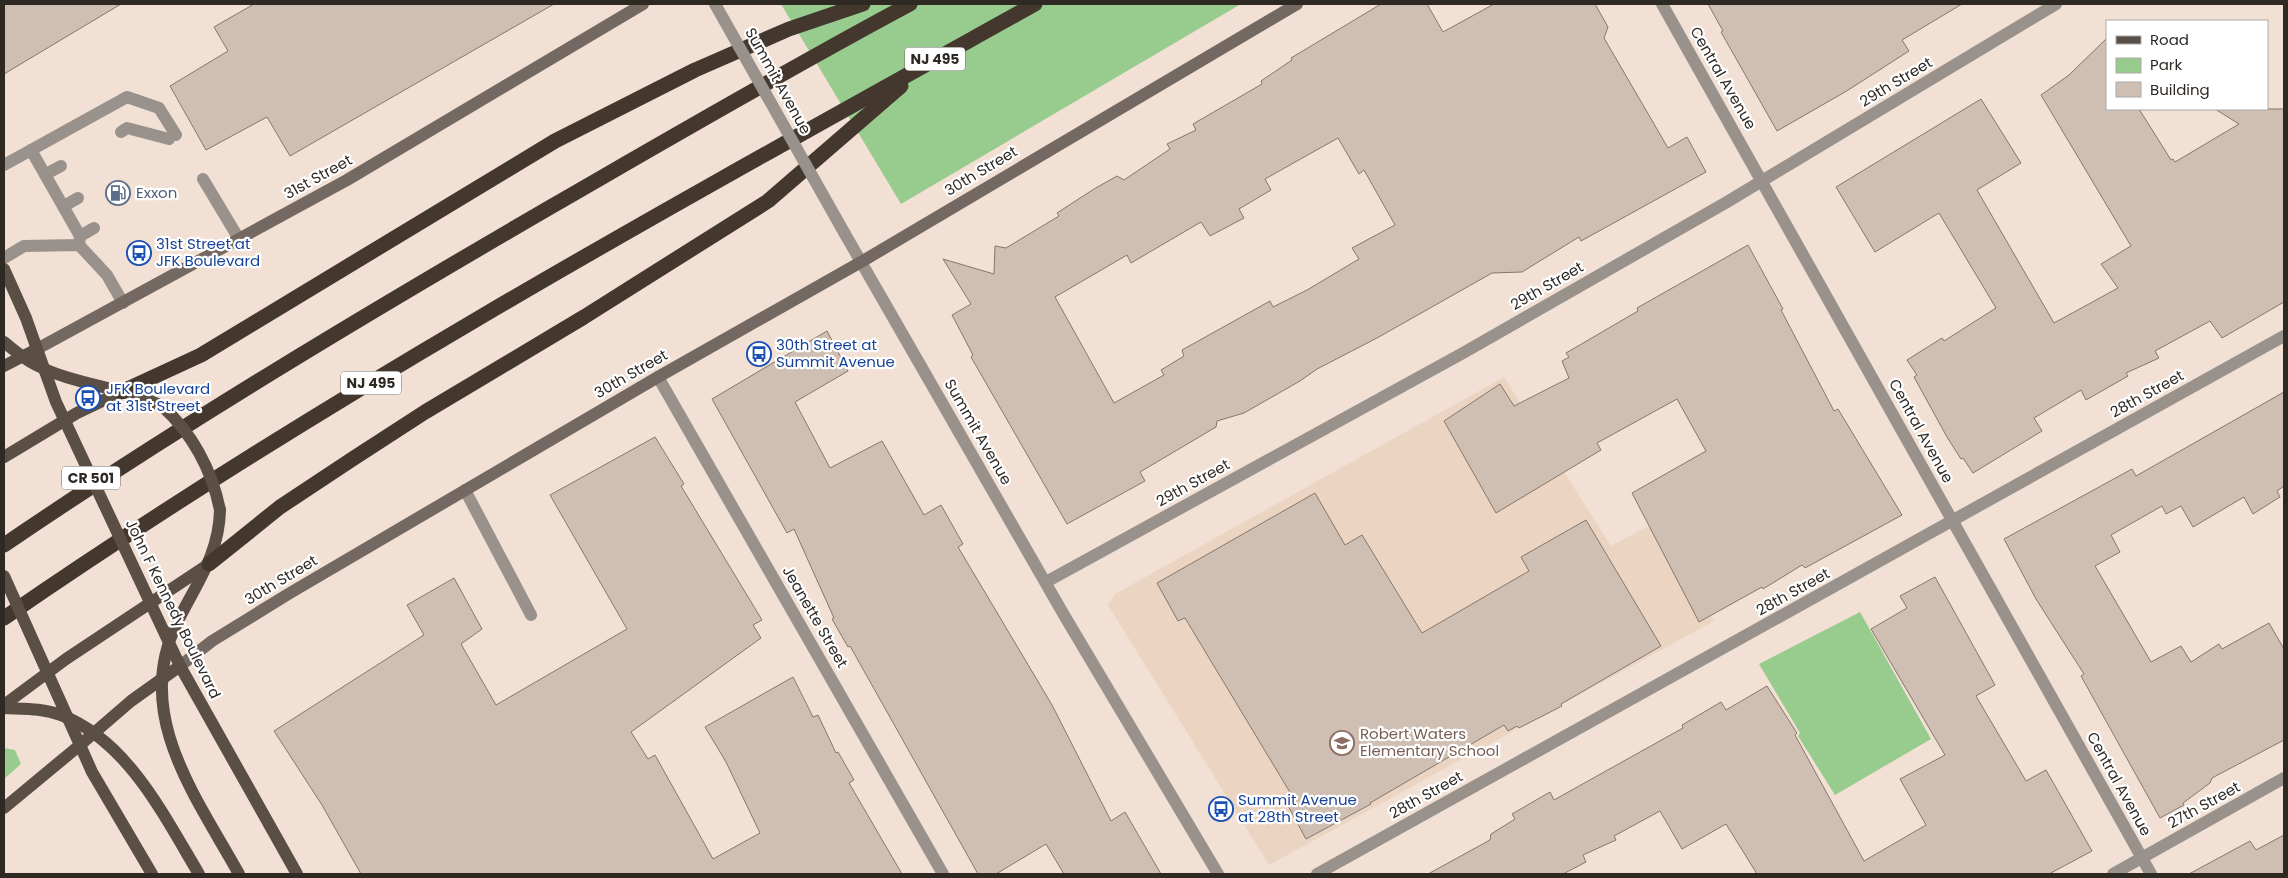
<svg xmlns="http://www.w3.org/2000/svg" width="2288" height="878" font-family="Poppins,sans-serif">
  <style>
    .built { fill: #ecd4c3 }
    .green { fill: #97cc8e }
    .building { fill: #cfbfb2; stroke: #86776b; fill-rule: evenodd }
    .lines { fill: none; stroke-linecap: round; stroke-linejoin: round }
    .service { stroke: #98918c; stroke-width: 12 }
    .minor { stroke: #98918c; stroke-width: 12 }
    .tertiary { stroke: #98918c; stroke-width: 12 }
    .secondary { stroke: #746962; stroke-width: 12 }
    .primary { stroke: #5a4e45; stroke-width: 12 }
    .motorway { stroke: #44372d; stroke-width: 15 }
    .tertiary-bridge { stroke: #98918c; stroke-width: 12 }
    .primary-bridge { stroke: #5a4e45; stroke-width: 12 }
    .labels { text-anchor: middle; stroke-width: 4.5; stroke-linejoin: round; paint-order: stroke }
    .shield { fill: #fff; stroke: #6d6966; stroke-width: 1 }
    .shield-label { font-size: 14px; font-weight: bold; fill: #2f2924 }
    .street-label { font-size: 15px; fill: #2f2924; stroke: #fff }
    .service-label { font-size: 15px; fill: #4e5e75; stroke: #fff; text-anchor: start }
    .transit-label { font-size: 15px; fill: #164399; stroke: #fff; text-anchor: start }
    .education-label { font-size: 15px; fill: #785e54; stroke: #fff; text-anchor: start }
  </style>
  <rect width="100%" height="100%" fill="#f1e0d3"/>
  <path class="built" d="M1504 377 1611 546 1654 523 1714 621 1269 865 1108 605 1115 594Z"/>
  <g class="green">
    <path d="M781 4H1241L901 204Z"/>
    <path d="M1860 612 1931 739 1835 795 1798 736 1800 733 1759 664Z"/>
    <path d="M4 748 15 750 21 764 4 779Z"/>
  </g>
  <g class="building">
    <path d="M4 4H121L4 74Z"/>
    <path d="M254 4H554L290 156 267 117 206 150 170 86 228 51 214 27Z"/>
    <path d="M1381 4H1427L1443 32 1494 4H1595L1608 27 1604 38 1668 148 1687 137 1706 172 1581 241 1579 237 1522 272 1492 273 1377 338 1317 369 1300 381 1244 413 1217 421 1216 427 1140 472 1145 481 1067 524 971 357 973 355 952 315 971 304 943 259 994 274 995 246 1006 248 1059 216 1057 213 1094 189 1117 176 1124 180 1170 149 1167 144 1196 130 1193 124 1262 84 1261 81 1292 60 1291 58ZM1338 138 1359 174 1364 170 1395 225 1352 248 1359 259 1307 290 1273 307 1270 301 1182 350 1184 356 1161 370 1164 375 1114 403 1055 297 1127 255 1131 263 1201 222 1210 236 1244 218 1239 209 1271 190 1265 179Z"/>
    <path d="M1708 4H1962L1902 40 1909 51 1845 92 1777 131 1721 32 1723 31Z"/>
    <path d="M2107 38V109H2139L2171 160 2173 159 2175 162 2239 124 2215 109H2284V302L2222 338 2210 321 2155 351 2159 358 2126 373 2128 376 2086 400 2081 390 2034 418 2042 431 1973 473 1963 458 1961 459 1947 437 1914 377 1917 375 1907 360 1942 338 1944 341 1996 308 1939 213 1875 252 1836 187 1981 99 2021 163 1977 190 2054 323 2118 288 2101 264 2131 246 2041 95 2069 75Z"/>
    <path d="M1748 245 1783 309 1781 310 1834 411 1838 409 1902 515 1805 568 1802 565 1763 589 1762 587 1699 622 1632 493 1706 451 1677 399 1597 443 1601 450 1496 513 1444 421 1500 384 1514 406 1569 378 1562 361 1569 357 1566 353 1638 311 1637 308Z"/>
    <path d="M827 331 848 371 795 402 830 468 882 441 924 515 941 505 963 544 958 547 1052 705 1111 821 1125 812 1161 874H1064L1046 844 996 874H978L850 646 848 647 832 619 834 618 794 529 787 533 712 399Z"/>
    <path d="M2284 392V486L2277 491 2280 497 2253 514 2244 497 2193 527 2181 506 2166 514 2162 506 2111 535 2120 552 2095 566 2151 662 2181 646 2191 662 2219 644 2222 649 2269 623 2284 649V740L2212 778 2210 783 2183 803 2184 805 2160 818 2081 676 2084 674 2036 599 2004 539 2132 469 2136 476Z"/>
    <path d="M655 437 684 484 681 486 762 620 753 625 761 638 631 732 648 759 655 755 713 859 760 833 726 762 705 727 793 677 813 717 818 715 836 753 838 752 854 780 849 783 902 874H361L322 805 274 731 424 635 407 605 454 578 482 629 461 644 496 705 627 629 550 495Z"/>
    <path d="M1315 493 1345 545 1362 535 1422 633 1529 571 1521 557 1586 520 1661 646 1561 704 1562 706 1519 728 1517 726 1508 731 1504 725 1370 803 1371 804 1306 839 1287 804 1294 799 1185 618 1178 621 1157 583Z"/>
    <path d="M1935 577 1995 685 1976 696 2026 781 2046 770 2092 851 2049 874H1757L1726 824 1682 849 1660 811 1614 836 1616 840 1583 855 1586 862 1563 874H1428L1490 840 1491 834 1515 819 1512 814 1550 792 1554 800 1683 728 1682 725 1721 702 1726 710 1767 686 1797 733 1795 735 1864 861 1926 825 1900 779 1945 755 1871 629 1907 608 1900 596Z"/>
    <path d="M2284 835V874H2189L2250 841 2256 850Z"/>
  </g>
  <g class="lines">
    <g class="service">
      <path d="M121 132 127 128 169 139"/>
      <path d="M31 150 80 236 79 245"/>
      <path d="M4 165 127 97 159 108 176 135"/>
      <path d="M46 174 61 166"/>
      <path d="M203 179 239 239"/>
      <path d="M64 206 78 198"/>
      <path d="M80 236 94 228"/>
      <path d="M4 258 24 246 79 245 107 275 123 303"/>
      <path d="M465 490 531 615"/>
    </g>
    <g class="minor">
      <path d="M1662 4 2151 874"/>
      <path d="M658 377 943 874"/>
      <path d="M1046 582 1463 353 1727 202 2056 4"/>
      <path d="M1317 874 2284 336"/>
      <path d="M2113 874 2284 778"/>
    </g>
    <path class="tertiary" d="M845 234 1064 615 1218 874"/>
    <g class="secondary">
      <path d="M37 349 347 180 643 4"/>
      <path d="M180 666 212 641 290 593 658 377 861 262 1297 4"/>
    </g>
    <g class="primary">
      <path d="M4 269 26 318 37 349"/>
      <path d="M4 342C14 350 24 359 36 365 75 385 122 387 162 406"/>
      <path d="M4 457 77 413 121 392"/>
      <path d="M220 510C219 556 195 585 176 625 133 715 197 798 239 874"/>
      <path d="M180 666 297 874"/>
      <path d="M4 705 66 659 206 566"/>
      <path d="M4 708C23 709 42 708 61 715 128 741 164 816 199 874"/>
      <path d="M4 808 80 745 92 772 152 874"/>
    </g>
    <g class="motorway">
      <path d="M121 392 201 355 555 141 695 70 789 29 863 4"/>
      <path d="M4 545C182 424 368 313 554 205 672 137 790 68 910 4"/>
      <path d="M209 564 280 507 354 458 425 412 584 317 768 201 901 86"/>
      <path d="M4 618C333 391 686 198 1035 4"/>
    </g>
    <path class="tertiary-bridge" d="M715 4 845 234"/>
    <g class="primary-bridge">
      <path d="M4 366 37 349 56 402 180 666 131 701 80 745 4 576"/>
      <path d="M162 406C192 433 212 470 220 510"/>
    </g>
  </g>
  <defs>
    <symbol id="fuel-ring" viewBox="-11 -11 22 22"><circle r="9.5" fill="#fff" stroke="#5c6f8a" stroke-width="1.5"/><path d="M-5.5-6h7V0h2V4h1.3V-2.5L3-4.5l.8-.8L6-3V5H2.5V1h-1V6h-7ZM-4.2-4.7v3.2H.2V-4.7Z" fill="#5c6f8a"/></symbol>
    <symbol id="bus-ring" viewBox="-11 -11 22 22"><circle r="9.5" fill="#fff" stroke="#1a4fb4" stroke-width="1.5"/><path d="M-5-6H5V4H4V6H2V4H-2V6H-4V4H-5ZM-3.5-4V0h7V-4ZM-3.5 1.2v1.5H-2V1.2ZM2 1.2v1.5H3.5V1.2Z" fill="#1a4fb4"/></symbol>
    <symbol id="school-ring" viewBox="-11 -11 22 22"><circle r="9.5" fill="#fff" stroke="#8d6e63" stroke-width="1.5"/><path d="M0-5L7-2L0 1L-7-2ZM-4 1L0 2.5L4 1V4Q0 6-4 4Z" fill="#8d6e63"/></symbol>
  </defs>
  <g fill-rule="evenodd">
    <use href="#fuel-ring" x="104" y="179" width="28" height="28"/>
    <use href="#bus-ring" x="125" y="239" width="28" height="28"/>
    <use href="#bus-ring" x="745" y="340" width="28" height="28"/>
    <use href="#bus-ring" x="74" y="384" width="28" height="28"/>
    <use href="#school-ring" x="1328" y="729" width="28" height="28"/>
    <use href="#bus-ring" x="1207" y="795" width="28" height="28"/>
  </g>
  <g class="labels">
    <g class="shield">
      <rect x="905" y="47.5" width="60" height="23" rx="4"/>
      <rect x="341" y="371.5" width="60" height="23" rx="4"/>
      <rect x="62" y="466.5" width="58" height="23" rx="4"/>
    </g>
    <g class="shield-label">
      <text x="935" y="64">NJ 495</text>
      <text x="371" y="388">NJ 495</text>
      <text x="91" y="483">CR 501</text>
    </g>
    <g class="street-label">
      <text transform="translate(1723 78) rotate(60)" y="5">Central Avenue</text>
      <text transform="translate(778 81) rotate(61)" y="5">Summit Avenue</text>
      <text transform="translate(1896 82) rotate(-31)" y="5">29th Street</text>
      <text transform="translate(981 171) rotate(-31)" y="5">30th Street</text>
      <text transform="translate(318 177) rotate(-29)" y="5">31st Street</text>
      <text transform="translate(1547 286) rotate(-30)" y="5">29th Street</text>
      <text transform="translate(631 374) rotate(-30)" y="5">30th Street</text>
      <text transform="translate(2147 394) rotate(-29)" y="5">28th Street</text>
      <text transform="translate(1921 431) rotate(61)" y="5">Central Avenue</text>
      <text transform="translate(978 432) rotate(60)" y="5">Summit Avenue</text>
      <text transform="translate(1193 483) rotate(-29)" y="5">29th Street</text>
      <text transform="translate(281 580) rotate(-31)" y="5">30th Street</text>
      <text transform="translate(1793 592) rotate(-29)" y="5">28th Street</text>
      <text transform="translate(173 609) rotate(64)" y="5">John F Kennedy Boulevard</text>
      <text transform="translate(815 617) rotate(60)" y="5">Jeanette Street</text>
      <text transform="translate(2119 784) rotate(61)" y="5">Central Avenue</text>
      <text transform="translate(1426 795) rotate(-29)" y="5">28th Street</text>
      <text transform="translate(2204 805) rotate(-29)" y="5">27th Street</text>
    </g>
    <g class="service-label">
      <text x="136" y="198">Exxon</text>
    </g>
    <g class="transit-label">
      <text x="156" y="249">31st Street at<tspan x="156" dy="17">JFK Boulevard</tspan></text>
      <text x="776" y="350">30th Street at<tspan x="776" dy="17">Summit Avenue</tspan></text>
      <text x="106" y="394">JFK Boulevard<tspan x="106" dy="17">at 31st Street</tspan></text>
      <text x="1238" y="805">Summit Avenue<tspan x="1238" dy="17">at 28th Street</tspan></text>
    </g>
    <g class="education-label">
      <text x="1360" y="739">Robert Waters<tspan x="1360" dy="17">Elementary School</tspan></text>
    </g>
  </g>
  <rect width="2288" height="878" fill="none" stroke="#2f2924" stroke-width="10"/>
  <rect x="2106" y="20" width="162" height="90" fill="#ffffff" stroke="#aca9a7"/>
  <rect x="2116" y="36" width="25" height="8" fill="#5a4e45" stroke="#aca9a7"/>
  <text x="2150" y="45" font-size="15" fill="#2f2924">Road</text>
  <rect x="2116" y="58" width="25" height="15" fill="#97cc8e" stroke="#aca9a7"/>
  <text x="2150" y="70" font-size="15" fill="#2f2924">Park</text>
  <rect x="2116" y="82" width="25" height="15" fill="#cfbfb2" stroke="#aca9a7"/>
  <text x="2150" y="95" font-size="15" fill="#2f2924">Building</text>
</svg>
